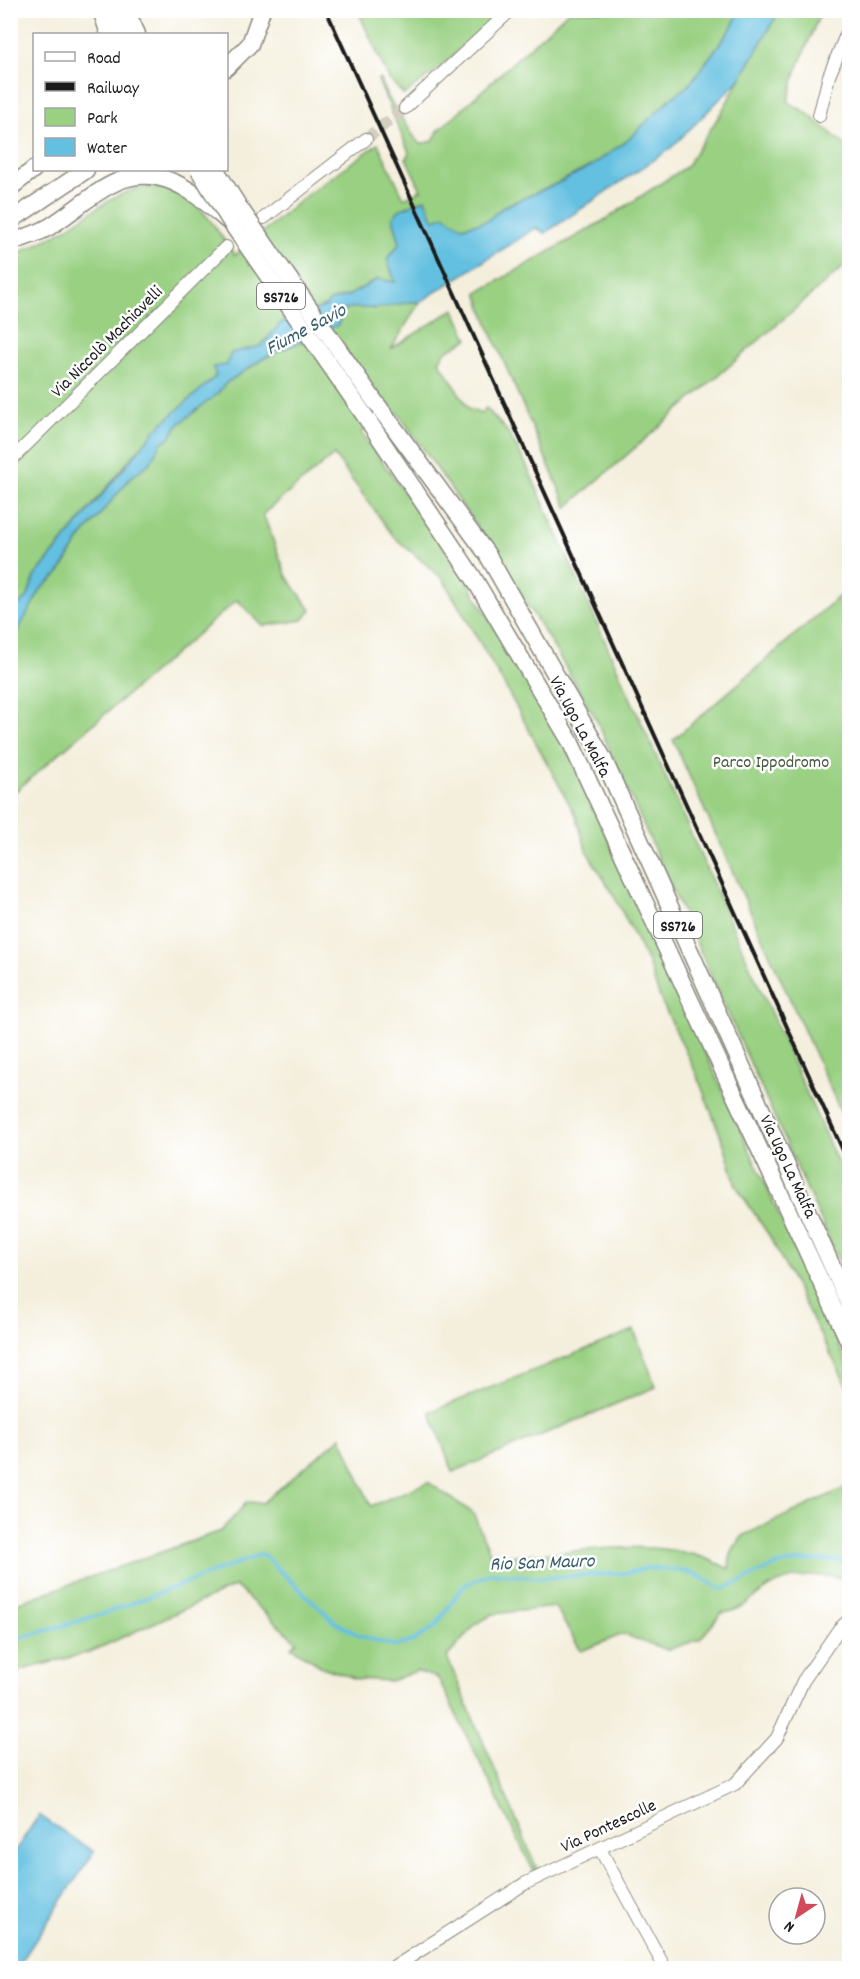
<svg xmlns="http://www.w3.org/2000/svg" width="860" height="1979" font-family="Dekko,sans-serif">
  <style>
    .green { fill: #99d082; stroke: #5a764f; stroke-width: 1.5 }
    .water { fill: #63c0e1; stroke: #406e7e; stroke-width: 1.5 }
    .lines { fill: none; stroke-linecap: round; stroke-linejoin: round }
    .stream { stroke: #63c0e1; stroke-width: 4 }
    .minor-tunnel { stroke: #d4cfc0; stroke-width: 12; stroke-dasharray: 12 6; stroke-linecap: butt }
    .minor-casing { stroke: #88867c; stroke-width: 14 }
    .highway-casing { stroke: #88867c; stroke-width: 19 }
    .minor { stroke: #fff; stroke-width: 12 }
    .highway { stroke: #fff; stroke-width: 16 }
    .rail { stroke: #1c1c1c; stroke-width: 4 }
    .highway-bridge-casing { stroke: #88867c; stroke-width: 19; stroke-linecap: butt }
    .highway-bridge { stroke: #fff; stroke-width: 16 }
    .labels { text-anchor: middle; stroke-width: 5; stroke-linejoin: round; paint-order: stroke }
    .shield { fill: #fff; stroke: #606060; stroke-width: 1.5 }
    .shield-label { font-size: 16px; font-weight: bold; fill: #1c1c1c }
    .street-label { font-size: 18px; fill: #1c1c1c; stroke: #fff }
    .park-label { font-size: 18px; fill: #485b40; stroke: #fff }
    .water-label { font-size: 20px; font-style: italic; fill: #385e6b; stroke: #fff }
  </style>
  <rect width="100%" height="100%" fill="#fff"/>
  <filter id="ink" filterUnits="userSpaceOnUse"><feTurbulence type="fractalNoise" baseFrequency=".0167" numOctaves="2"/><feDisplacementMap in="SourceGraphic" scale="12" xChannelSelector="R" yChannelSelector="G"/><feConvolveMatrix kernelMatrix="1 2 1 2 8 2 1 2 1" color-interpolation-filters="sRGB"/></filter>
  <filter id="wash" filterUnits="userSpaceOnUse"><feTurbulence type="fractalNoise" baseFrequency=".008" numOctaves="4" result="noise"/><feDisplacementMap in="SourceGraphic" scale="24" xChannelSelector="R" yChannelSelector="G"/><feGaussianBlur stdDeviation="1.35" result="paint"/><feColorMatrix in="noise" values="0 0 0 0 0 0 0 0 0 0 0 0 0 0 0 0 0 1.4 0 .05"/><feComposite in="paint" operator="in"/></filter>
  <g filter="url(#wash)">
    <rect width="100%" height="100%" fill="#f4efdd"/>
    <g class="green">
      <path d="M358 11H503L436 71 404 95 389 79Z"/>
      <path d="M569 11H740L730 30 689 85 669 100 628 140 591 166 554 185 503 207 487 221 462 227 444 215 434 220 425 199 393 218 400 243 388 259 395 282 378 279 348 296 330 301 326 306 281 323 261 346 231 353 227 365 135 453 34 577 28 596 11 614V256C27 249 44 242 60 232 104 207 141 164 192 202 210 215 221 238 235 255L308 194 378 144 404 198 421 190 406 158 409 152 378 80 381 79 385 93 417 141 421 144 433 141 438 131Z"/>
      <path d="M779 11H821L796 72 788 102 807 113 849 148V262L567 507 491 332 477 293 603 221 686 167 719 116Z"/>
      <path d="M402 301 420 302 391 349 454 309 468 339 446 351 439 361 469 409 481 414 486 408 507 431 525 462 849 1188V1283L596 719C535 612 469 512 397 412L361 432 460 570 563 740 849 1368V1390L770 1237 736 1186 725 1147 696 1073 660 998 648 963 612 892 587 852 576 816 501 679 443 579 394 537 334 455 263 514 287 577 311 610 303 620 263 626 237 600 11 795 10 643 41 589 59 573 80 539 131 477 150 463 161 443 170 437 179 424 217 394 226 383 264 358 293 345 345 309 357 306 375 309Z"/>
      <path d="M849 588V1130L673 740Z"/>
      <path d="M634 1330 656 1387 453 1472 430 1412Z"/>
      <path d="M341 1437 371 1506 428 1482 473 1513 491 1555C569 1559 656 1528 729 1569 729 1553 734 1546 744 1535L849 1486V1579C821 1574 792 1573 767 1589 750 1599 743 1611 722 1613L700 1639 667 1650 623 1634 581 1651 555 1607 493 1614 476 1624 447 1657 538 1871 534 1872 438 1678 416 1671 391 1681 357 1679 322 1667 291 1647 297 1642 235 1586 90 1652 11 1673V1605L221 1531 247 1502 262 1503Z"/>
    </g>
    <g class="water">
      <path d="M740 11H779L740 79 670 149 545 233 536 228 420 302C402 301 395 306 378 308 366 309 357 306 345 309L338 325 264 358 226 383 217 394 179 424 170 437 161 443 150 463 131 477 80 539 59 573 41 589 11 643 10 614 28 596 34 577 158 427 216 376 213 367 227 365 231 353 261 346 281 323 326 306 330 301 348 296 378 279 395 282 387 259 400 243 393 218 399 210 425 199 434 220 444 215 462 227 487 221 503 207 554 185 591 166 628 140 669 100 689 85 730 30Z"/>
      <path d="M39 1815 94 1852 17 1968H11V1857Z"/>
    </g>
    <g class="lines">
      <path class="stream" d="M10 1641 106 1613 262 1554 335 1622 360 1636 395 1646 413 1641 435 1627 463 1586 490 1573 540 1578 625 1573 648 1568 678 1570 697 1575 722 1589C739 1583 753 1575 770 1568 785 1561 834 1557 850 1563"/>
    </g>
  </g>
  <g filter="url(#ink)">
    <g class="lines">
      <path class="minor-tunnel" d="M366 139 405 108"/>
      <defs>
        <g id="minor">
          <path d="M405 108 511 10"/>
          <path d="M819 116 829 76 850 25"/>
          <path d="M264 218 366 139"/>
          <path d="M10 461 226 247"/>
          <path d="M600 1849 665 1968"/>
          <path d="M393 1968 524 1884 735 1784 777 1738 803 1681 839 1629 850 1619"/>
        </g>
        <g id="highway">
          <path d="M101 10 109 34"/>
          <path d="M113 10 124 34"/>
          <path d="M126 10 137 34"/>
          <path d="M226 68 250 44 262 10"/>
          <path d="M10 188 34 169"/>
          <path d="M10 221 86 170"/>
          <path d="M10 242C24 238 37 234 49 227 87 204 119 162 168 180 191 188 211 207 229 222"/>
          <path d="M376 403 487 554 603 758 850 1306"/>
          <path d="M367 419 473 577 570 741 850 1344"/>
        </g>
      </defs>
      <use href="#minor" class="minor-casing"/>
      <use href="#highway" class="highway-casing"/>
      <use href="#minor" class="minor"/>
      <use href="#highway" class="highway"/>
      <path class="rail" d="M326 10 850 1166"/>
      <defs>
        <g id="highway-bridge">
          <path d="M199 170 232 224 367 419"/>
          <path d="M216 170 239 207 376 403"/>
        </g>
      </defs>
      <use href="#highway-bridge" class="highway-bridge-casing"/>
      <use href="#highway-bridge" class="highway-bridge"/>
    </g>
  </g>
  <g class="labels">
    <g class="shield">
      <rect x="257" y="283" width="48" height="26" rx="4.5"/>
      <rect x="654" y="912" width="48" height="26" rx="4.5"/>
    </g>
    <g class="shield-label">
      <text x="281" y="302">SS726</text>
      <text x="678" y="931">SS726</text>
    </g>
    <g class="street-label">
      <text transform="translate(106 341) rotate(-45)" y="6">Via Niccolò Machiavelli</text>
      <text transform="translate(581 726) rotate(62)" y="6">Via Ugo La Malfa</text>
      <text transform="translate(789 1166) rotate(65)" y="6">Via Ugo La Malfa</text>
      <text transform="translate(608 1825) rotate(-25)" y="6">Via Pontescolle</text>
    </g>
    <g class="park-label">
      <text x="771" y="767">Parco Ippodromo</text>
    </g>
    <g class="water-label">
      <text transform="translate(305 328) rotate(-28)" y="7">Fiume Savio</text>
      <text transform="translate(542 1561) rotate(-2)" y="7">Rio San Mauro</text>
    </g>
  </g>
  <rect width="860" height="1979" fill="none" stroke="#fff" stroke-width="36"/>
  <rect x="33" y="33" width="195" height="138" fill="#ffffff" stroke="#a4a4a4" stroke-width="1.5"/>
  <rect x="45" y="52" width="30" height="9" fill="#ffffff" stroke="#a4a4a4" stroke-width="1.5"/>
  <text x="87" y="63" font-size="18" fill="#1c1c1c">Road</text>
  <rect x="45" y="82" width="30" height="9" fill="#1c1c1c" stroke="#a4a4a4" stroke-width="1.5"/>
  <text x="87" y="93" font-size="18" fill="#1c1c1c">Railway</text>
  <rect x="45" y="108" width="30" height="18" fill="#99d082" stroke="#a4a4a4" stroke-width="1.5"/>
  <text x="87" y="123" font-size="18" fill="#1c1c1c">Park</text>
  <rect x="45" y="138" width="30" height="18" fill="#63c0e1" stroke="#a4a4a4" stroke-width="1.5"/>
  <text x="87" y="153" font-size="18" fill="#1c1c1c">Water</text>
  <g transform="translate(797 1916) rotate(216)"><circle r="28" fill="#ffffff" stroke="#a4a4a4" stroke-width="1.5"/>
  <path d="M0-4.5L10 22L0 15L-10 22Z" fill="#d1495b"/>
  <text y="-9" font-size="16" font-weight="bold" text-anchor="middle" fill="#1c1c1c">N</text>
  </g>
</svg>
